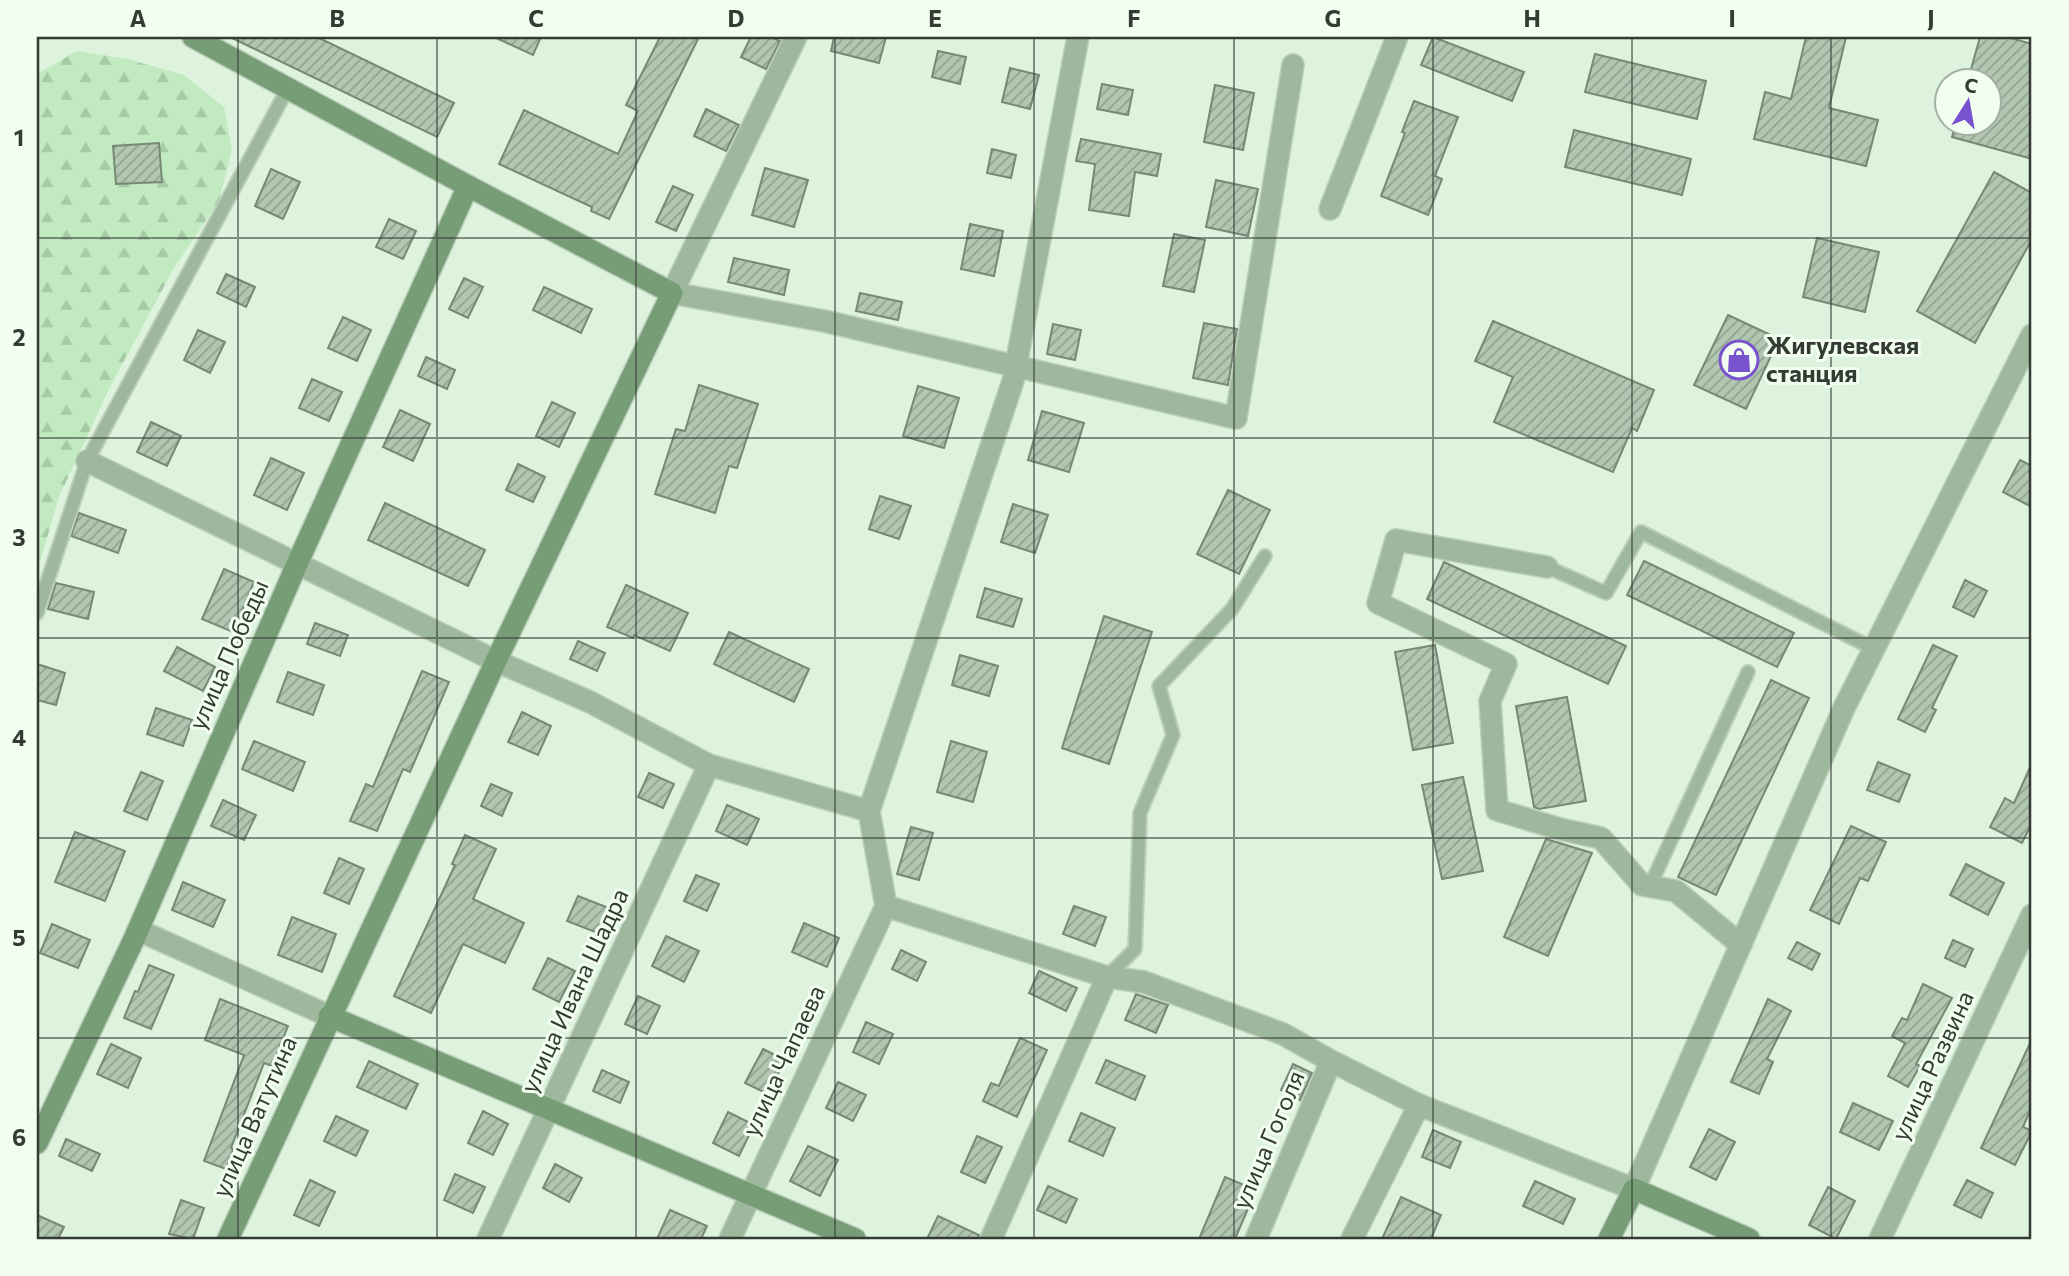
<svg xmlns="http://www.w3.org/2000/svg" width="2069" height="1276" font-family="Commissioner,sans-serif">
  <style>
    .forest { fill: url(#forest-firs) }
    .building { fill: url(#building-hatch); stroke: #768975; stroke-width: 2 }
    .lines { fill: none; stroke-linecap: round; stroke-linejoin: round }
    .lane-casing { stroke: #bccebb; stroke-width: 16 }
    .street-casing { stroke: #bccebb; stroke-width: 24 }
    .secondary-casing { stroke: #bccebb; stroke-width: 24 }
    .lane { stroke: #9eb89d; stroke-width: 12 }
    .street { stroke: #9eb89d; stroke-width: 21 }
    .secondary { stroke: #779d76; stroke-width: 21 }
    .grid { fill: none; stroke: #333b33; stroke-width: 2; stroke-opacity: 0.55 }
    .labels { text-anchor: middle; stroke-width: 6; stroke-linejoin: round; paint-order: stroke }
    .poi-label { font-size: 24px; font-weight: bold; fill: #333b33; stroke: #f1fef0; text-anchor: start }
    .street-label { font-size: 24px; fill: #333b33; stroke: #f1fef0 }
    .neatline { fill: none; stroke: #333b33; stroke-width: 2.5 }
    .grid-label { font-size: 23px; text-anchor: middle; font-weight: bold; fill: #333b33 }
  </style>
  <defs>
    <pattern id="forest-firs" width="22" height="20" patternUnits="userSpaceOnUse" patternTransform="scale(1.75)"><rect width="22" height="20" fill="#c1eac0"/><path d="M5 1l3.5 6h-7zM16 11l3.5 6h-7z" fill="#a6caa5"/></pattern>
    <pattern id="building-hatch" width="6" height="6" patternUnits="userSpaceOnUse" patternTransform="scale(1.75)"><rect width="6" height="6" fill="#b2c7b1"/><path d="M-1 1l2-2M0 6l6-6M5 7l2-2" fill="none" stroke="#91a391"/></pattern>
  </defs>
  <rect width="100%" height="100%" fill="#def3dd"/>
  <path class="forest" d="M77 51 127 59 184 75 224 107 232 150 219 201 174 268 109 389 59 497 37 572V74Z"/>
  <g class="building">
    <path d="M230 37H317L454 103 437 137Z"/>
    <path d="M494 37H541L533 55Z"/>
    <path d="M660 37H699L609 219 591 211 592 207 499 164 524 110 618 154 638 111 626 105Z"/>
    <path d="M751 37H771L780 41 766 69 741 57Z"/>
    <path d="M834 37H886L879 63 831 51Z"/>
    <path d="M1433 37 1524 72 1512 101 1421 65Z"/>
    <path d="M1806 37H1846L1829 108 1878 120 1866 166 1754 139 1765 92 1791 99Z"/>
    <path d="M1980 37H2007L2032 44V159L1952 137 1956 122H1989V80H1968Z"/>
    <path d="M938 51 966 57 960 84 932 77Z"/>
    <path d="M1595 54 1706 81 1697 119 1585 92Z"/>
    <path d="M1010 68 1039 75 1030 109 1002 102Z"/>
    <path d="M1102 84 1133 90 1128 115 1097 109Z"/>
    <path d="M1215 85 1254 93 1243 150 1204 142Z"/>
    <path d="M1414 101 1458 117 1435 176 1442 179 1428 215 1381 196 1405 133 1402 132Z"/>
    <path d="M706 109 739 125 726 151 694 136Z"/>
    <path d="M1574 130 1691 159 1682 195 1565 167Z"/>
    <path d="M1081 139 1161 154 1157 176 1135 172 1129 216 1089 210 1095 164 1076 161Z"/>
    <path d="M159 143 162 182 116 184 113 146Z"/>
    <path d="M992 149 1016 155 1011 178 987 173Z"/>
    <path d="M765 168 808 180 794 227 752 215Z"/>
    <path d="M271 169 300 182 283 219 255 206Z"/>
    <path d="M1994 172 2032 193V239L1975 343 1917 311Z"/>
    <path d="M1216 180 1258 189 1248 236 1206 227Z"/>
    <path d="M673 186 693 195 676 231 656 222Z"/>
    <path d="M389 219 416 231 403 259 376 247Z"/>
    <path d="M970 224 1003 231 994 276 961 269Z"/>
    <path d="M1174 234 1205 240 1194 292 1163 286Z"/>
    <path d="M1817 238 1879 252 1865 312 1803 297Z"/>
    <path d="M734 258 789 270 784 295 728 282Z"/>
    <path d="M226 274 255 287 246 307 217 293Z"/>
    <path d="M464 278 483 287 468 318 449 309Z"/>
    <path d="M544 287 592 309 581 333 533 310Z"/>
    <path d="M860 293 902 302 898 320 856 311Z"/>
    <path d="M1728 315 1779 339 1746 409 1694 385Z"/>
    <path d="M343 317 371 330 357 361 328 348Z"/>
    <path d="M1493 321 1654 390 1637 431 1632 428 1613 472 1494 422 1513 377 1475 361Z"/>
    <path d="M1204 323 1237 329 1228 385 1193 378Z"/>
    <path d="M1053 324 1081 330 1075 360 1047 354Z"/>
    <path d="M198 330 225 342 210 373 184 360Z"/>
    <path d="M426 357 455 370 447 389 418 376Z"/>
    <path d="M312 379 342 392 329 421 299 408Z"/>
    <path d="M699 385 758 404 737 468 729 466 715 513 655 494 676 429 685 431Z"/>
    <path d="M918 386 959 398 944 448 903 436Z"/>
    <path d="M552 402 575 413 559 447 536 436Z"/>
    <path d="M400 410 430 424 413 461 383 447Z"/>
    <path d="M1042 411 1084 423 1069 472 1028 460Z"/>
    <path d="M151 422 181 436 167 466 137 452Z"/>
    <path d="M271 458 304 473 287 510 254 495Z"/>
    <path d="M2020 460 2032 466V507L2003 492Z"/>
    <path d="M518 464 545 477 533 502 506 490Z"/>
    <path d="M1228 490 1270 510 1239 574 1197 554Z"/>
    <path d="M880 496 911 506 899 539 869 529Z"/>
    <path d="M385 503 485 550 468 586 368 540Z"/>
    <path d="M1013 504 1048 515 1035 553 1001 542Z"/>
    <path d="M79 513 126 530 118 553 71 536Z"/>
    <path d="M1644 561 1794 633 1777 667 1627 595Z"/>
    <path d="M1444 562 1626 646 1608 684 1427 599Z"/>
    <path d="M224 569 254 582 233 632 202 619Z"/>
    <path d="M1965 580 1987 591 1974 617 1953 607Z"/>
    <path d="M56 583 94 592 88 619 48 609Z"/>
    <path d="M626 585 688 613 670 651 634 635 633 638 607 627Z"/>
    <path d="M985 588 1022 599 1013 627 977 617Z"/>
    <path d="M1104 616 1152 632 1109 764 1062 748Z"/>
    <path d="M315 623 348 635 340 656 307 644Z"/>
    <path d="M729 632 809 669 794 702 714 664Z"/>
    <path d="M578 641 605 653 597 671 570 659Z"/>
    <path d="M1435 645 1453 743 1413 750 1395 652Z"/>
    <path d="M1933 645 1957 656 1932 708 1936 710 1925 732 1898 719Z"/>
    <path d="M177 647 215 667 203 691 164 671Z"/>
    <path d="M960 655 998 666 989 696 952 685Z"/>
    <path d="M37 664 65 673 56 705 37 700Z"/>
    <path d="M422 671 449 682 410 772 403 769 377 831 350 821 366 784 373 787Z"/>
    <path d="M288 672 324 685 313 715 277 702Z"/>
    <path d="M1771 680 1809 698 1716 895 1678 877Z"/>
    <path d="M1567 697 1586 801 1539 809 1534 807 1516 706Z"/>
    <path d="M156 708 192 720 183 746 147 734Z"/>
    <path d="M522 712 551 726 538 755 508 742Z"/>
    <path d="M254 741 305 762 293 791 242 769Z"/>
    <path d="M951 741 987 752 973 802 937 792Z"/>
    <path d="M1878 762 1910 775 1899 802 1867 790Z"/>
    <path d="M2032 763V823L2022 843 1990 827 2005 798 2014 803Z"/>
    <path d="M141 772 163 781 147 820 124 811Z"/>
    <path d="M649 773 674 784 663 808 638 797Z"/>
    <path d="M1463 777 1483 871 1442 879 1422 785Z"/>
    <path d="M491 784 512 793 502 816 481 806Z"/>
    <path d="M223 800 256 815 244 840 211 826Z"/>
    <path d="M727 805 759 819 747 845 716 831Z"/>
    <path d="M1851 826 1886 842 1868 881 1860 878 1839 924 1810 910Z"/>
    <path d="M911 827 933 833 919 880 897 874Z"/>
    <path d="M75 832 125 851 105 901 55 882Z"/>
    <path d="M465 835 496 849 473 899 524 923 505 963 463 944 431 1013 394 996 455 865 452 864Z"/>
    <path d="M1546 839 1592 853 1548 956 1504 937Z"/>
    <path d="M339 858 364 869 349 904 324 893Z"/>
    <path d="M1966 864 2004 883 1988 915 1950 895Z"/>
    <path d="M696 875 719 884 707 911 684 901Z"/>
    <path d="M183 882 225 900 213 927 172 910Z"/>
    <path d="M578 896 614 910 603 935 567 921Z"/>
    <path d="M1074 906 1106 917 1095 946 1063 934Z"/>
    <path d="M292 917 336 934 322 972 278 955Z"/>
    <path d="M804 923 839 938 827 967 792 952Z"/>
    <path d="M52 924 90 940 78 968 40 953Z"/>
    <path d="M666 936 699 951 684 982 652 966Z"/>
    <path d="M1953 940 1973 949 1965 967 1945 958Z"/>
    <path d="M1797 942 1820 954 1812 970 1788 958Z"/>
    <path d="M901 950 926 962 917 981 892 969Z"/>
    <path d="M548 958 575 971 559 1002 533 989Z"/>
    <path d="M149 965 174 975 151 1029 124 1018 135 991 138 992Z"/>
    <path d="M1039 971 1077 988 1066 1011 1029 993Z"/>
    <path d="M1923 984 1952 998 1916 1064 1920 1066 1908 1087 1888 1076 1905 1043 1892 1036 1902 1018 1907 1020Z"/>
    <path d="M1136 994 1168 1005 1156 1033 1125 1020Z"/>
    <path d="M638 996 660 1006 647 1034 625 1024Z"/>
    <path d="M220 999 288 1026 272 1066 264 1063 231 1148 233 1149 226 1169 204 1161 244 1055 205 1040Z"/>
    <path d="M1768 999 1791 1011 1767 1059 1773 1062 1759 1094 1731 1082Z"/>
    <path d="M866 1022 893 1034 879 1064 853 1052Z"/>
    <path d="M1020 1038 1047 1050 1017 1117 983 1101 991 1083 999 1086Z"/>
    <path d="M2032 1039V1106L2023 1127 2032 1131 2015 1165 1981 1148Z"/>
    <path d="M111 1044 141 1058 128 1088 97 1074Z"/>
    <path d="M763 1049 785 1060 768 1094 745 1083Z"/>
    <path d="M1106 1060 1145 1076 1135 1100 1096 1083Z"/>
    <path d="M369 1061 418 1084 406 1109 357 1087Z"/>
    <path d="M1293 1064 1312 1073 1300 1100 1281 1090Z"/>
    <path d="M602 1070 629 1082 620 1103 593 1091Z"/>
    <path d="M838 1082 866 1095 853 1121 826 1108Z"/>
    <path d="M1853 1103 1893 1121 1879 1150 1840 1132Z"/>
    <path d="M483 1111 508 1124 493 1155 468 1143Z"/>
    <path d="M728 1112 754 1125 739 1156 713 1143Z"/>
    <path d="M1081 1113 1115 1128 1103 1156 1069 1141Z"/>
    <path d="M336 1116 368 1131 356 1156 324 1141Z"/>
    <path d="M1709 1129 1735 1142 1716 1180 1690 1167Z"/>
    <path d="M1433 1130 1461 1142 1450 1168 1422 1157Z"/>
    <path d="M977 1136 1002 1147 985 1183 961 1172Z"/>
    <path d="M66 1139 100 1154 92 1171 59 1156Z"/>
    <path d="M808 1146 838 1160 820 1196 790 1181Z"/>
    <path d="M555 1164 582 1178 569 1202 543 1188Z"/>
    <path d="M455 1174 485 1187 473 1213 444 1200Z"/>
    <path d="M1225 1177 1256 1190 1235 1239H1199Z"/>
    <path d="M310 1180 335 1192 319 1226 294 1215Z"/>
    <path d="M1967 1180 1993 1193 1981 1218 1954 1205Z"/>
    <path d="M1535 1181 1575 1199 1563 1224 1523 1206Z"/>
    <path d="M1048 1186 1077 1199 1066 1223 1037 1210Z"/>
    <path d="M1828 1187 1855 1201 1836 1239 1809 1225Z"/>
    <path d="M1401 1197 1441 1215 1431 1239H1382Z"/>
    <path d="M181 1200 204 1208 193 1239 169 1234Z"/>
    <path d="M670 1210 707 1226 701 1239H657Z"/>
    <path d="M37 1215 64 1227 58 1239H37Z"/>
    <path d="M938 1216 979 1235 978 1239H927Z"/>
  </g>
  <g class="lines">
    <defs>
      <g id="lane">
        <path d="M1547 567 1606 593 1641 532 1874 649"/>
        <path d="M37 613 87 461 288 88"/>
        <path d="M1650 886 1748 672"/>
        <path d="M1107 977 1135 949 1140 813 1173 735 1159 686 1232 609 1265 556"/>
      </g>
      <g id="street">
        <path d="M796 37 672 293 824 321 1236 418 1293 65"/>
        <path d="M1330 209 1397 37"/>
        <path d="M87 461 496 661 590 702 709 765 869 811 886 906"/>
        <path d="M1547 567 1396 540 1378 603 1506 664 1490 701 1497 810 1560 829 1601 838 1642 885 1676 891 1741 945"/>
        <path d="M869 811 1013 381 1078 37"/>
        <path d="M886 906 1107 977 1144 982 1283 1034 1331 1061 1419 1105 1634 1189 1844 708 2032 335"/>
        <path d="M138 930 329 1016"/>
        <path d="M488 1239 709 765"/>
        <path d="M730 1239 886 906"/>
        <path d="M991 1239 1107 977"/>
        <path d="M1256 1239 1331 1061"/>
        <path d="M1352 1239 1419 1105"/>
        <path d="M1880 1239 2032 915"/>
      </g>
      <g id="secondary">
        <path d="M193 37 468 186 672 293 496 661 228 1239"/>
        <path d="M329 1016 855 1239"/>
        <path d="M37 1143 135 937 297 564 468 186"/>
        <path d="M1609 1239 1634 1189 1749 1239"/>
      </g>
    </defs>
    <use href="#lane" class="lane-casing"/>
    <use href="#street" class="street-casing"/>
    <use href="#secondary" class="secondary-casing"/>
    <use href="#lane" class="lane"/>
    <use href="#street" class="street"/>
    <use href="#secondary" class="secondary"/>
  </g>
  <path class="grid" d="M238 37V1239M437 37V1239M636 37V1239M835 37V1239M1034 37V1239M1234 37V1239M1433 37V1239M1632 37V1239M1831 37V1239M37 238H2032M37 438H2032M37 638H2032M37 838H2032M37 1038H2032"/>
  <defs>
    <symbol id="shop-ring" viewBox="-11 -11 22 22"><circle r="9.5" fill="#f1fef0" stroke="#7953cd" stroke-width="1.5"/><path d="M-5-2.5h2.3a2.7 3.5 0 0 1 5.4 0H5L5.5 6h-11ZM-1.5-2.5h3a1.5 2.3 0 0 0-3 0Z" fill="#7953cd"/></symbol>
  </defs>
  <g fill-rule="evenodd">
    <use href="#shop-ring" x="1717" y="338" width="44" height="44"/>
  </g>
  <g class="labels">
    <g class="poi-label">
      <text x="1766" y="354">Жигулевская<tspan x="1766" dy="28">станция</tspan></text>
    </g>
    <g class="street-label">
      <text transform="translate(229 655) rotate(-66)" y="8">улица Победы</text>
      <text transform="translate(575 991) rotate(-65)" y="8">улица Ивана Шадра</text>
      <text transform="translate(784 1061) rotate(-65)" y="8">улица Чапаева</text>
      <text transform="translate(1933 1066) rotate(-65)" y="8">улица Развина</text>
      <text transform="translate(255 1117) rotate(-66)" y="8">улица Ватутина</text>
      <text transform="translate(1269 1140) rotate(-67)" y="8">улица Гоголя</text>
    </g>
  </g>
  <rect width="2069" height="1276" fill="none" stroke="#f1fef0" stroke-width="77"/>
  <g transform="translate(1968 102) rotate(11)"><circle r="33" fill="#f1fef0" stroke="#a5b0a4" stroke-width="2"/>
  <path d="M0-5L12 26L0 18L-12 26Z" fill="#7953cd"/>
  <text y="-10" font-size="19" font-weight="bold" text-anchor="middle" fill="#333b33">С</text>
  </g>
  <rect x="38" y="38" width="1992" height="1200" class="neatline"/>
  <g class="grid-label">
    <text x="138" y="27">A</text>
    <text x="337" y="27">B</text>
    <text x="536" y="27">C</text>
    <text x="736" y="27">D</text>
    <text x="935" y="27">E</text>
    <text x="1134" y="27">F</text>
    <text x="1333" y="27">G</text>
    <text x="1532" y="27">H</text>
    <text x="1732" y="27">I</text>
    <text x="1931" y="27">J</text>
    <text x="19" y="146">1</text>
    <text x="19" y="346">2</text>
    <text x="19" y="546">3</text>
    <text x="19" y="746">4</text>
    <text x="19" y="946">5</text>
    <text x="19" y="1146">6</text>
  </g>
</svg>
